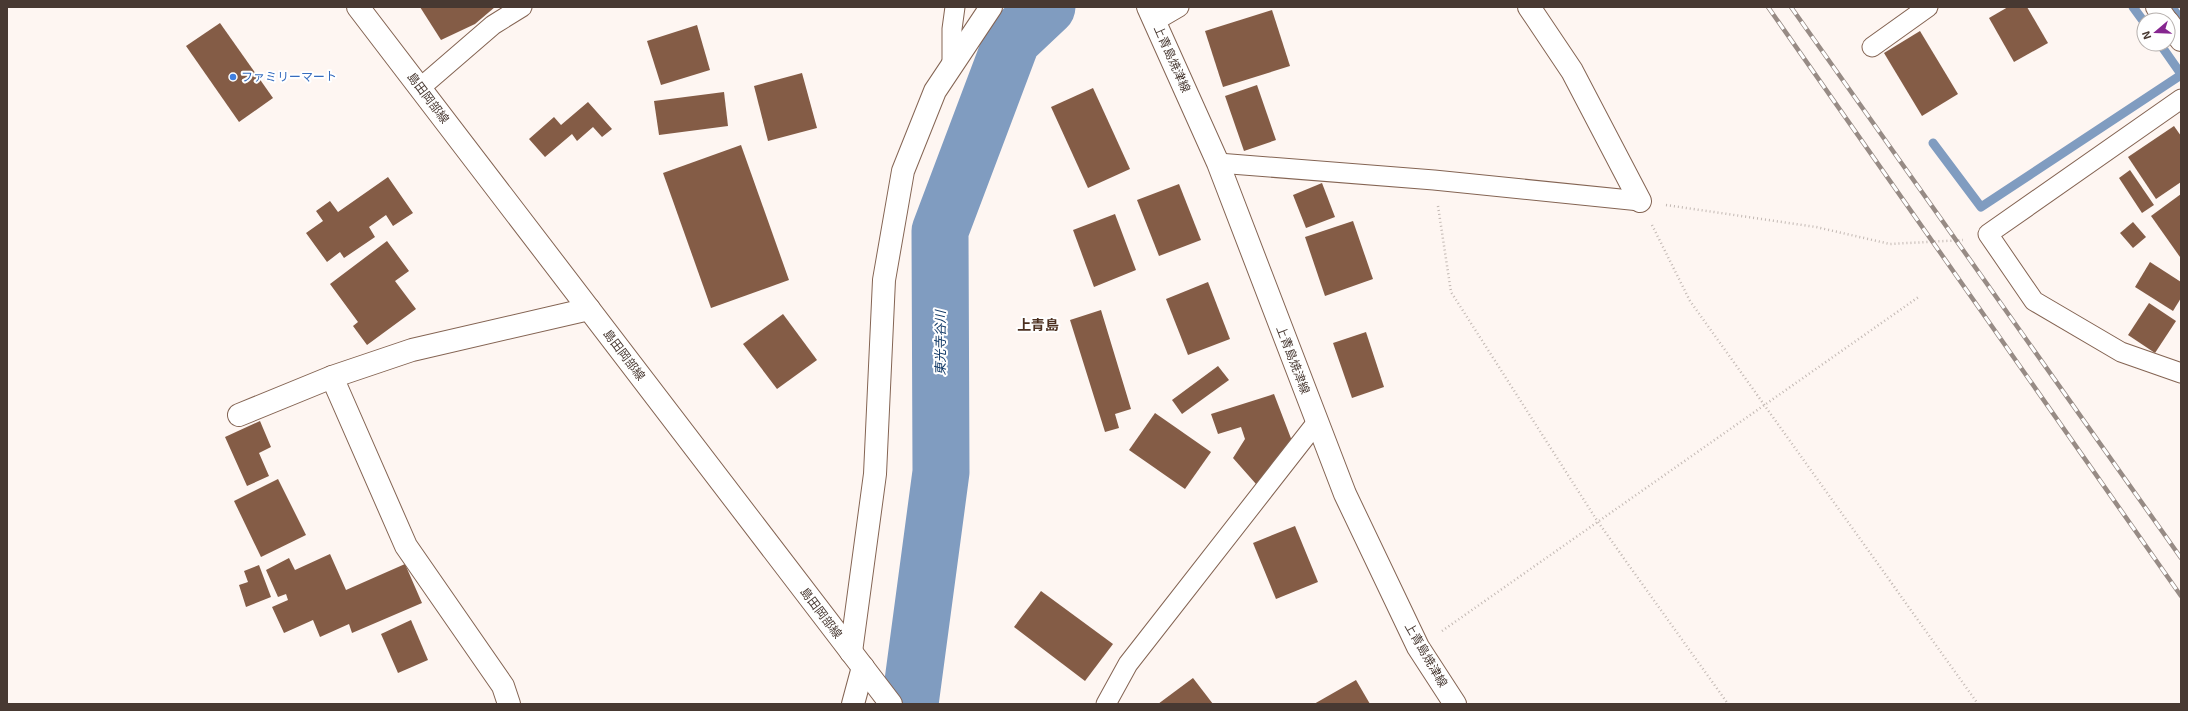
<svg xmlns="http://www.w3.org/2000/svg" width="2188" height="711" font-family="'Exo 2','Noto Sans JP',sans-serif">
  <style>
    .lines { fill: none; stroke-linecap: round; stroke-linejoin: round }
    .stream { stroke: #809cc0; stroke-width: 9 }
    .river { stroke: #809cc0; stroke-width: 57 }
    .building { fill: #845c46 }
    .lane-casing { stroke: #846453; stroke-width: 21 }
    .street-casing { stroke: #846453; stroke-width: 24 }
    .secondary-casing { stroke: #846453; stroke-width: 24 }
    .path { stroke: #c2b8b3; stroke-width: 2.5; stroke-dasharray: 1 3; stroke-linecap: butt }
    .lane { stroke: #fff; stroke-width: 19 }
    .street { stroke: #fff; stroke-width: 22 }
    .secondary { stroke: #fff; stroke-width: 22 }
    .rail-casing { stroke: #978b85; stroke-width: 4.5 }
    .rail { stroke: #fff; stroke-width: 3; stroke-dasharray: 9; stroke-linecap: butt }
    .shop-dot { fill: #3f7fe0; stroke: #fff; stroke-width: 1.5 }
    .labels { text-anchor: middle; stroke-width: 4; stroke-linejoin: round; paint-order: stroke }
    .street-label { font-size: 12px; fill: #483932; stroke: #fff }
    .shop-label { font-size: 12px; fill: #366cbe; stroke: #fff; text-anchor: start }
    .water-label { font-size: 13px; font-style: italic; fill: #103866; stroke: #fff }
    .quarter-label { font-size: 14px; font-weight: bold; fill: #4c3020; stroke: #fff }
  </style>
  <rect width="100%" height="100%" fill="#fef6f2"/>
  <g class="lines">
    <g class="stream">
      <path d="M2133 7 2144 22"/>
      <path d="M2172 7 2181 20"/>
      <path d="M2160 44 2181 74"/>
      <path d="M1933 143 1981 207 2181 75"/>
      <path d="M892 703 893 696 912 684"/>
    </g>
    <path class="river" d="M910 704 941 472 940 231 1012 40 1047 7"/>
  </g>
  <g class="building">
    <path d="M420 7H495L475 24 441 40Z"/>
    <path d="M2008 7H2027L2048 43 2014 62 1989 18Z"/>
    <path d="M1272 10 1290 66 1223 87 1205 31Z"/>
    <path d="M220 23 273 98 239 122 186 46Z"/>
    <path d="M697 25 710 70 661 85 647 41Z"/>
    <path d="M1920 31 1958 94 1922 116 1884 53Z"/>
    <path d="M802 73 817 128 768 141 754 86Z"/>
    <path d="M1257 85 1276 140 1244 151 1225 96Z"/>
    <path d="M1093 88 1130 169 1088 188 1051 107Z"/>
    <path d="M724 92 728 126 659 135 654 101Z"/>
    <path d="M588 102 612 129 602 137 593 127 577 141 572 134 545 157 529 139 554 117 561 125Z"/>
    <path d="M2174 126 2181 136V182L2156 199 2128 157Z"/>
    <path d="M741 145 789 280 711 308 663 173Z"/>
    <path d="M2130 170 2154 205 2142 213 2119 178Z"/>
    <path d="M388 177 413 213 393 226 386 215 369 227 375 237 344 258 340 252 327 262 306 233 323 221 316 211 330 201 338 212Z"/>
    <path d="M1322 183 1335 217 1306 228 1293 195Z"/>
    <path d="M1179 184 1201 240 1159 256 1137 200Z"/>
    <path d="M2181 194V256L2180 257 2151 216Z"/>
    <path d="M1115 214 1136 270 1094 287 1073 230Z"/>
    <path d="M1353 221 1373 279 1325 296 1305 237Z"/>
    <path d="M2133 222 2146 237 2133 248 2120 233Z"/>
    <path d="M387 241 409 271 395 281 416 309 367 345 353 326 358 322 330 284Z"/>
    <path d="M2150 262 2181 282V298L2173 311 2135 287Z"/>
    <path d="M1208 282 1230 339 1188 355 1166 299Z"/>
    <path d="M2149 303 2176 321 2155 353 2128 335Z"/>
    <path d="M1101 310 1131 409 1115 414 1119 428 1105 432 1070 320Z"/>
    <path d="M783 314 817 360 777 389 743 344Z"/>
    <path d="M1366 332 1384 387 1352 398 1333 343Z"/>
    <path d="M1218 366 1229 380 1182 414 1172 400Z"/>
    <path d="M1274 394 1292 441 1256 484 1233 458 1245 439 1241 427 1218 434 1211 414Z"/>
    <path d="M1155 413 1211 452 1185 489 1129 450Z"/>
    <path d="M260 421 271 447 259 453 269 476 247 486 225 437Z"/>
    <path d="M278 479 306 535 261 557 234 501Z"/>
    <path d="M1295 526 1318 582 1276 599 1253 543Z"/>
    <path d="M330 554 346 590 405 564 422 603 352 633 349 624 320 637 313 620 284 633 272 607 288 600 286 594 278 597 266 570 289 558 295 570Z"/>
    <path d="M259 565 271 597 246 607 239 585 248 582 244 571Z"/>
    <path d="M1041 591 1113 644 1085 681 1014 627Z"/>
    <path d="M411 620 428 660 398 673 381 634Z"/>
    <path d="M1193 678 1213 704H1158Z"/>
    <path d="M1356 680 1370 704H1314Z"/>
  </g>
  <g class="lines">
    <defs>
      <g id="lane">
        <path d="M1155 21 1179 7"/>
        <path d="M1872 47 1928 7"/>
        <path d="M952 64V29L955 7"/>
        <path d="M420 88 493 25 522 7"/>
        <path d="M2181 99 1988 234 2034 301 2121 352 2181 373"/>
        <path d="M1218 163 1434 180 1640 201"/>
        <path d="M1106 704 1128 664 1317 422"/>
      </g>
      <g id="street">
        <path d="M1529 7 1572 71 1640 201"/>
        <path d="M2157 7 2166 20"/>
        <path d="M2168 22 2181 40"/>
        <path d="M332 377 406 546 503 686 509 704"/>
        <path d="M239 415 332 377 412 350 589 309"/>
        <path d="M851 652 875 474 884 280 903 171 935 91 991 7"/>
        <path d="M853 704 863 667"/>
      </g>
      <g id="secondary">
        <path d="M358 7 891 704"/>
        <path d="M1148 7 1218 163 1345 494 1418 647 1455 704"/>
      </g>
    </defs>
    <use href="#lane" class="lane-casing"/>
    <use href="#street" class="street-casing"/>
    <use href="#secondary" class="secondary-casing"/>
    <g class="path">
      <path d="M1666 205 1816 227 1890 244 1963 240"/>
      <path d="M1438 206 1451 292 1598 522 1728 704"/>
      <path d="M1652 225 1690 301 1978 704"/>
      <path d="M1442 631 1920 296"/>
    </g>
    <use href="#lane" class="lane"/>
    <use href="#street" class="street"/>
    <use href="#secondary" class="secondary"/>
    <defs>
      <g id="rail">
        <path d="M1768 7 2181 596"/>
        <path d="M1791 7 2181 558"/>
      </g>
    </defs>
    <use href="#rail" class="rail-casing"/>
    <use href="#rail" class="rail"/>
  </g>
  <circle class="shop-dot" cx="233" cy="77" r="4"/>
  <g class="labels">
    <g class="street-label">
      <text transform="translate(1172 59) rotate(66)" y="4">上青島焼津線</text>
      <text transform="translate(428 98) rotate(53)" y="4">島田岡部線</text>
      <text transform="translate(624 355) rotate(53)" y="4">島田岡部線</text>
      <text transform="translate(1293 360) rotate(69)" y="4">上青島焼津線</text>
      <text transform="translate(821 613) rotate(53)" y="4">島田岡部線</text>
      <text transform="translate(1426 655) rotate(60)" y="4">上青島焼津線</text>
    </g>
    <g class="shop-label">
      <text x="241" y="81">ファミリーマート</text>
    </g>
    <g class="water-label">
      <text transform="translate(940 343) rotate(-90)" y="5">東光寺谷川</text>
    </g>
    <g class="quarter-label">
      <text x="1038" y="330">上青島</text>
    </g>
  </g>
  <rect width="2188" height="711" fill="none" stroke="#483932" stroke-width="16"/>
  <g transform="translate(2156 32) rotate(251)"><circle r="19" fill="#ffffff" stroke="#b6b0ad"/>
  <path d="M0-3L7 15L0 10L-7 15Z" fill="#862690"/>
  <text y="-6" font-size="11" font-weight="bold" text-anchor="middle" fill="#483932">N</text>
  </g>
</svg>
